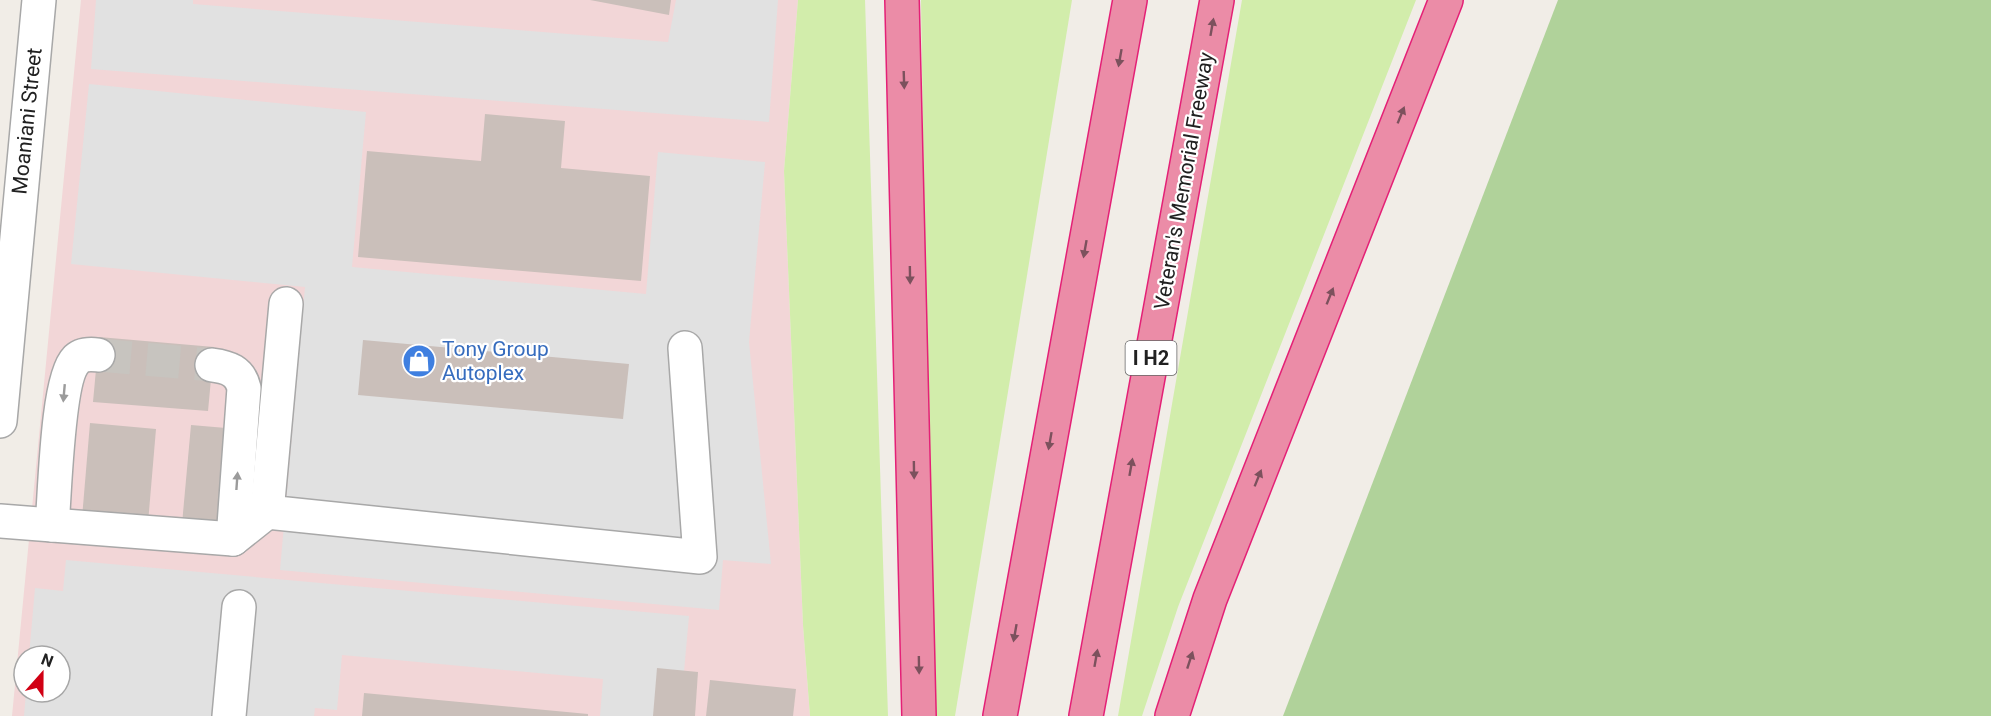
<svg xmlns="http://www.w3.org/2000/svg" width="1991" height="716" font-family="Roboto,sans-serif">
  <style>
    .commercial { fill: #f2d6d7; fill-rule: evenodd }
    .grass { fill: #d2edab }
    .forest { fill: #b0d29a }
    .parking { fill: #e1e1e1 }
    .building { fill: #cabfba }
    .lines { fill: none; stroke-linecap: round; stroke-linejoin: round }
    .minor-tunnel { stroke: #c7c4bf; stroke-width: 33; stroke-dasharray: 33 16; stroke-linecap: butt }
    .minor-casing { stroke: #a8a8a8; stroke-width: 36 }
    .highway-casing { stroke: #e42076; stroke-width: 36 }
    .minor { stroke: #fff; stroke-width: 33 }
    .highway { stroke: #eb8ca7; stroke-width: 33 }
    .oneway { fill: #7c515d }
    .oneway2 { fill: #9b9b9b }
    .labels { text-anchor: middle; stroke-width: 4.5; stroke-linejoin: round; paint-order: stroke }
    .shield { fill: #fff; stroke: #646464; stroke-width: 1.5 }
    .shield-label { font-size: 20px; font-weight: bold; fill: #212121 }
    .street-label { font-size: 21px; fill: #212121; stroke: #fff }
    .shop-label { font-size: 21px; fill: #366cbe; stroke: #fff; text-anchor: start }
  </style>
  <rect width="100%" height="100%" fill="#f1ede7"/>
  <path class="commercial" d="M81 0H798L784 171 803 625 810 716H12ZM24 656H60V692H24Z"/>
  <g class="grass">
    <path d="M798 0H865L888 716H810L803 625 784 171Z"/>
    <path d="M921 0H1072L955 716H932Z"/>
    <path d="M1242 0H1416L1178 607 1142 716H1118Z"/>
  </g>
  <path class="forest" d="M1558 0H1991V716H1283Z"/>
  <g class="parking">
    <path d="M96 0H193V4L668 42 676 0H778L769 122 91 69Z"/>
    <path d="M89 84 366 112 352 267 646 294 658 152 765 162 749 342 771 564 723 560 719 610 280 570 305 287 71 264Z"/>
    <path d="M66 560 689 616 680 716H600L603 679 342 655 337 710 315 708 314 716H24L26 692H60V656H29L35 588 63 591Z"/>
  </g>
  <g class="building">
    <path d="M590 0H671L669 15Z"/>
    <path d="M485 114 565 121 561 168 650 176 641 281 358 257 367 151 481 161Z"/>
    <path d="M99 337 214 347 208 411 93 402Z"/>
    <path d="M363 340 629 364 623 419 358 395Z"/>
    <path d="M90 423 156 429 148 523 82 518Z"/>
    <path d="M191 425 226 428 217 528 182 524Z"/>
    <path d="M657 668 698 672 695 716H653Z"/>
    <path d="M710 680 796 689 793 716H706Z"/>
    <path d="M364 693 588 714V716H362Z"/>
  </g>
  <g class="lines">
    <path class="minor-tunnel" d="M98 355 212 365"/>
    <defs>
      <g id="minor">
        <path d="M286 304 267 512 700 557 685 348"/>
        <path d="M212 365C228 367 240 371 244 388L233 539"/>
        <path d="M0 421 39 0"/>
        <path d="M0 521 233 539 267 512"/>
        <path d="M52 525C55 494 57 379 76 360 81 354 90 354 98 355"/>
        <path d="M229 716 239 607"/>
      </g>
      <g id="highway">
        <path d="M902 0 919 716"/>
        <path d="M1000 716 1130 0"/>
        <path d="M1086 716 1217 0"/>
        <path d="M1172 716 1210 599 1446 0"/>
      </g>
    </defs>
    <use href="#minor" class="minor-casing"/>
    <use href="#highway" class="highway-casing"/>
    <use href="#minor" class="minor"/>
    <use href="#highway" class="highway"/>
  </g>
  <defs><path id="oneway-solid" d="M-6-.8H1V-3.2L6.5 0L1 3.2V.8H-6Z" transform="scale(1.5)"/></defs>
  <g class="oneway">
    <use href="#oneway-solid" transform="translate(1212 27) rotate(-80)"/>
    <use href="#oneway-solid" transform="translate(1120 58) rotate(100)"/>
    <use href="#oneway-solid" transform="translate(904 80) rotate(88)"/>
    <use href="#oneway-solid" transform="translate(1401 115) rotate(-68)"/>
    <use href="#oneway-solid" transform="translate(1085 249) rotate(100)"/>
    <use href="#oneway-solid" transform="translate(910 275) rotate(89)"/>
    <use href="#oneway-solid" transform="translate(1330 296) rotate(-68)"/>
    <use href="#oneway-solid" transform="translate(1050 441) rotate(100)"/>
    <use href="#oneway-solid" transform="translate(1131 467) rotate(-80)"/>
    <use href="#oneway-solid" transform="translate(914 470) rotate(89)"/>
    <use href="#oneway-solid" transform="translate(1258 478) rotate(-68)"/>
    <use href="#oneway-solid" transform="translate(1015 633) rotate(100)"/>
    <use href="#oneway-solid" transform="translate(1096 658) rotate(-80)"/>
    <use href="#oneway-solid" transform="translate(1190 660) rotate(-72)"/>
    <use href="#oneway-solid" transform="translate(919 665) rotate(89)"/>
  </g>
  <g class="oneway2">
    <use href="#oneway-solid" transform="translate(64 393) rotate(95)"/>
    <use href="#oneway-solid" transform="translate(237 481) rotate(-86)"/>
  </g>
  <defs>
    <symbol id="shop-disc" viewBox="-11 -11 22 22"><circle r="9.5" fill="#3f7fe0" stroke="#fff"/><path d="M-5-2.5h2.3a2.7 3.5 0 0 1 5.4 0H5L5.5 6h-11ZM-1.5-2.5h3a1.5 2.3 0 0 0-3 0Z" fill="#fff"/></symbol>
  </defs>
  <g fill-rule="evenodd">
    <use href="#shop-disc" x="400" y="342" width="38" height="38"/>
  </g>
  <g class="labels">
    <rect class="shield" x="1125.5" y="341" width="51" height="34" rx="4.5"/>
    <g class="shield-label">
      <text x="1151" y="365">I H2</text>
    </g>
    <g class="street-label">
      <text transform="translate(27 121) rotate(-84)" y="7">Moaniani Street</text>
      <text transform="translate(1184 181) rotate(-80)" y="7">Veteran's Memorial Freeway</text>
    </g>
    <g class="shop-label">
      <text x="442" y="356">Tony Group<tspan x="442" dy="24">Autoplex</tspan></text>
    </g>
  </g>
  <g transform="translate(42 674) rotate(21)"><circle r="28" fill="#ffffff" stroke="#a6a6a6" stroke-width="1.5"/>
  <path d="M0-4.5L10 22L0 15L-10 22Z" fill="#d10014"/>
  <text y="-9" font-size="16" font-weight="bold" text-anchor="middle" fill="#212121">N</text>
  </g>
</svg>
